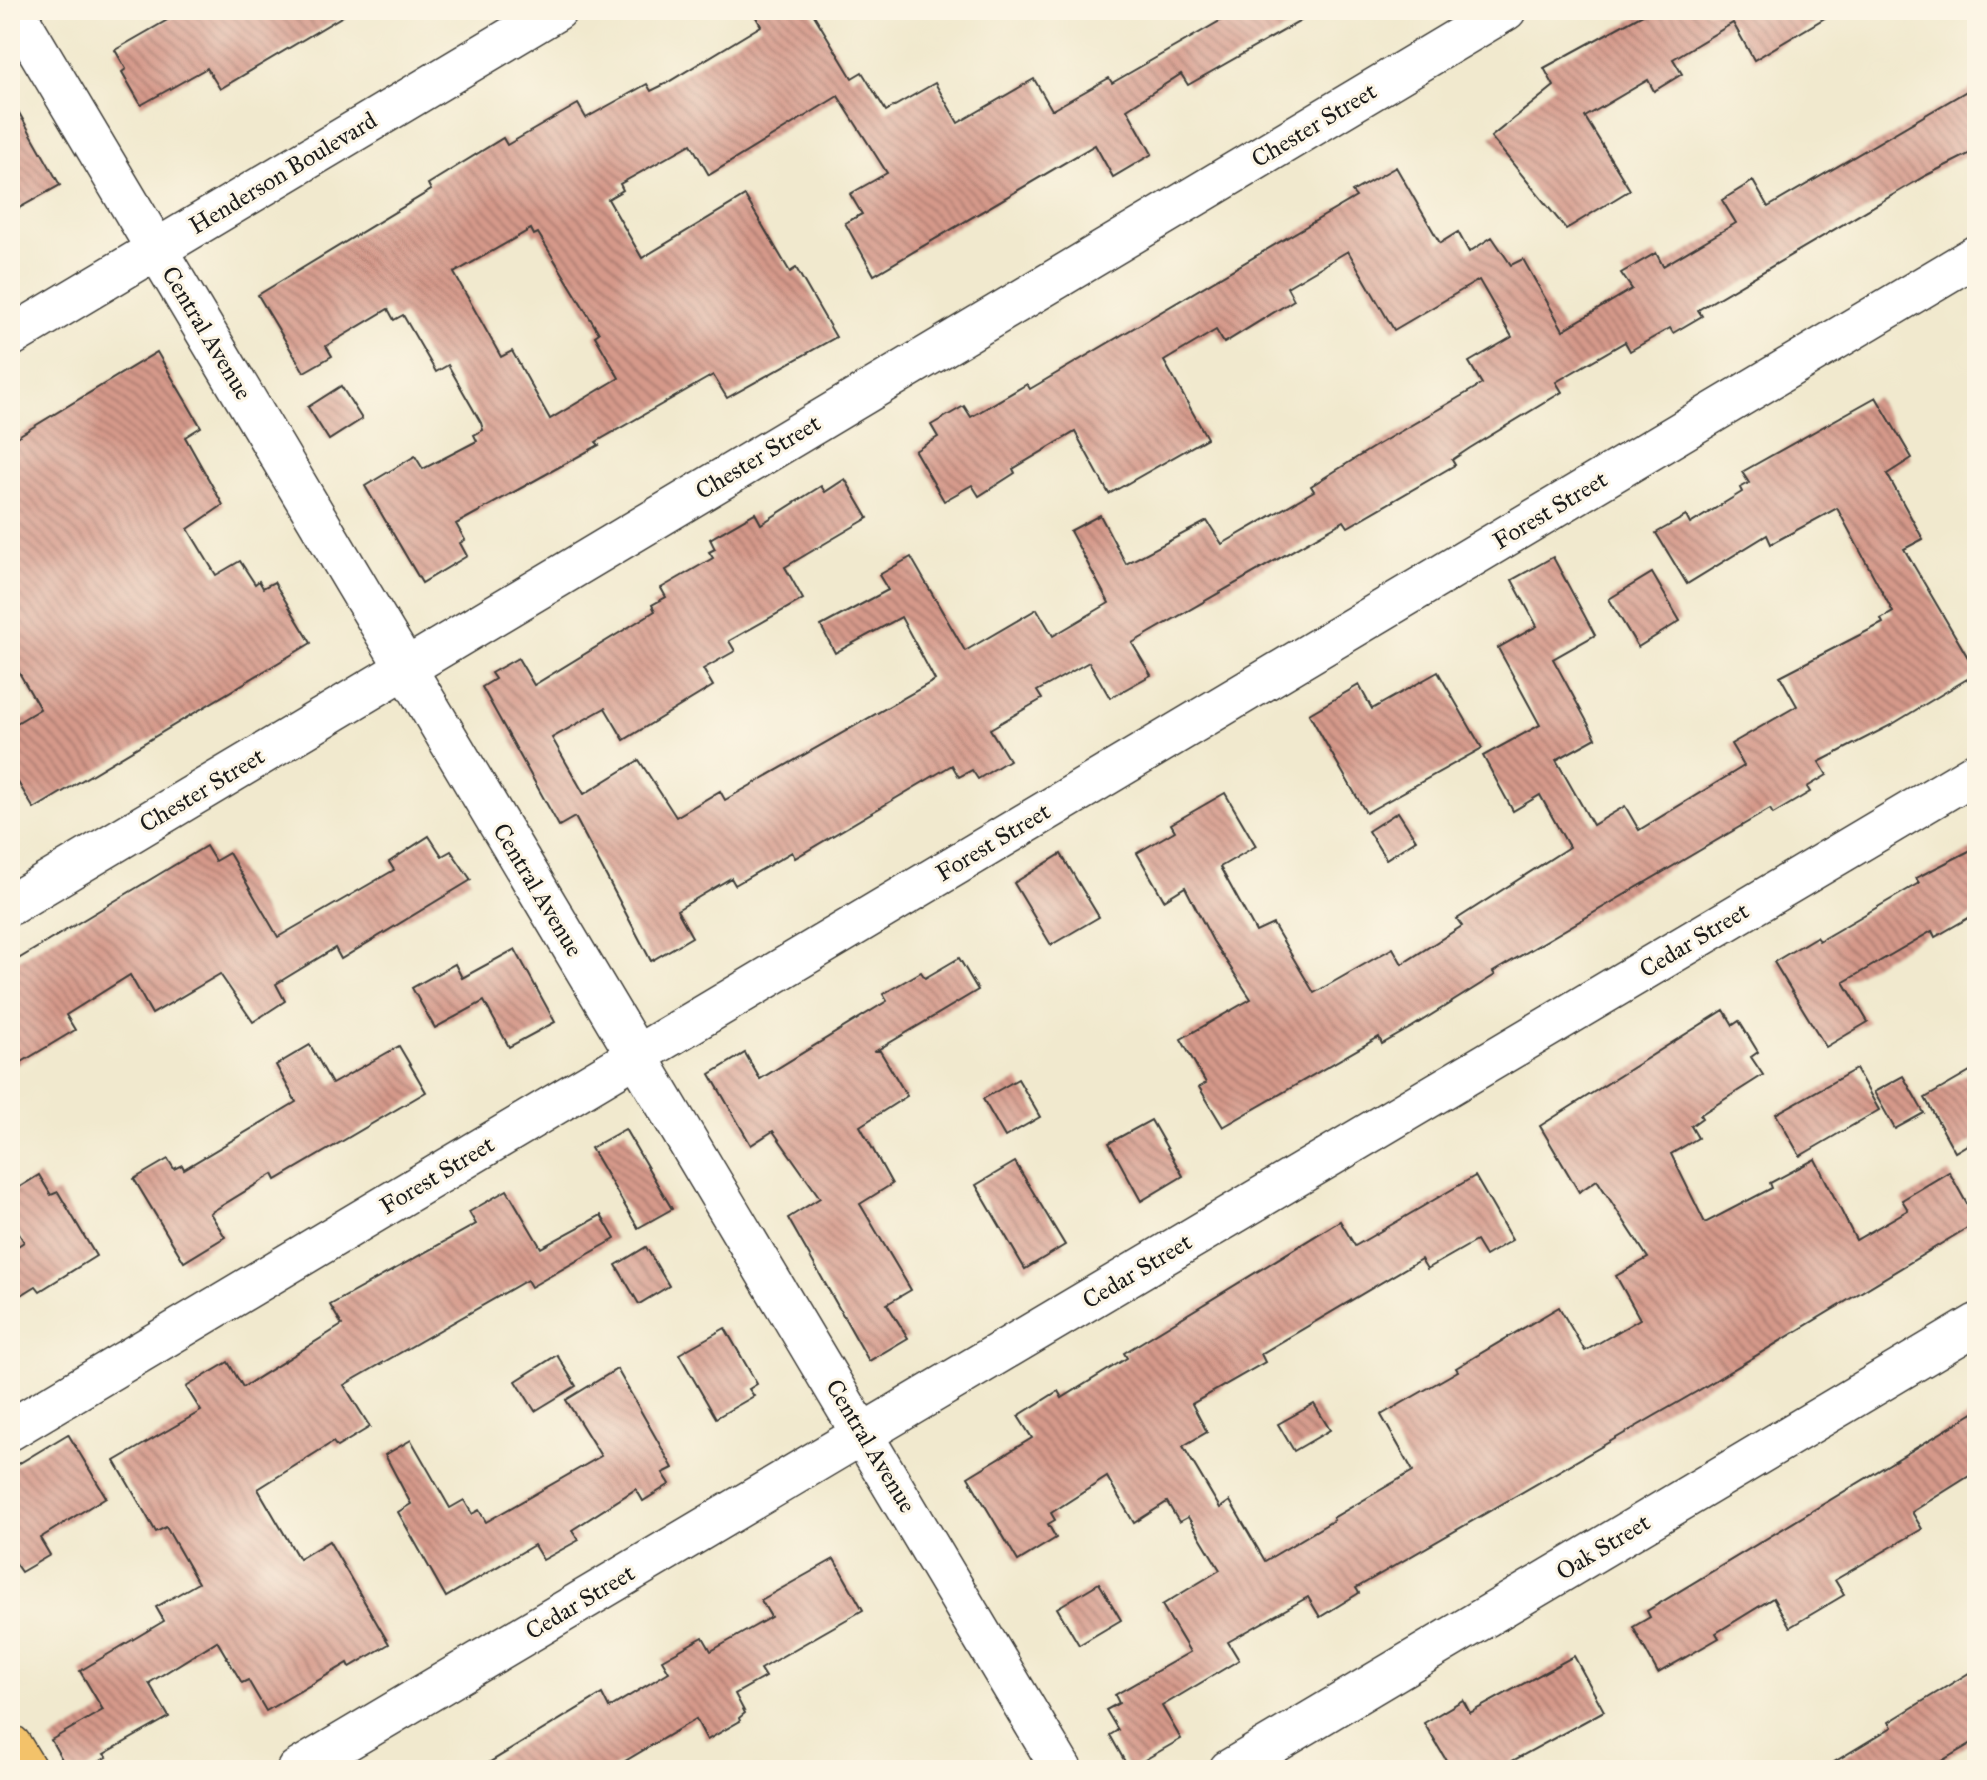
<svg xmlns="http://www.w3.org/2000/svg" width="1987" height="1780" font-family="'IM FELL Great Primer',serif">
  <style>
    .building { fill: url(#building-back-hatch); fill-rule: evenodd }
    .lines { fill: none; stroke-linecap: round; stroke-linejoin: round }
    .minor-casing { stroke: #3c3b37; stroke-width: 43 }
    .primary-casing { stroke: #3c3b37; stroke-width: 47 }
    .minor { stroke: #fff; stroke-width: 40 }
    .primary { stroke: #f3c26a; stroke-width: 44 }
    .labels { text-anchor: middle; stroke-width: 6; stroke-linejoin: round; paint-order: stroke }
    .street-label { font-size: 24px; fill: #1c1c1c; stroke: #fcf5e5 }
  </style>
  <defs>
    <pattern id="building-back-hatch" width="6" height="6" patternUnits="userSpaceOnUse" patternTransform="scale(2)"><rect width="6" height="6" fill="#d5998a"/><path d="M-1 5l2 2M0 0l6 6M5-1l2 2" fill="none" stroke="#ac7c70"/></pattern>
  </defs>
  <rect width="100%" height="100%" fill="#fcf5e5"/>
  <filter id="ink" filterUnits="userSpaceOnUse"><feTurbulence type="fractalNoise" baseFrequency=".0125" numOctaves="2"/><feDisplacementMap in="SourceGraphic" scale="16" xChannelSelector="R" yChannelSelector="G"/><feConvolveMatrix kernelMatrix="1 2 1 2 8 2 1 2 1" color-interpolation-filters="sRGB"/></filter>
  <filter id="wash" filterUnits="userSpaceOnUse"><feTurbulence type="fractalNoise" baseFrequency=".006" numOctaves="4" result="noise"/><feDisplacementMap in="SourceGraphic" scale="32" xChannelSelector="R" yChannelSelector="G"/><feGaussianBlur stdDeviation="1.8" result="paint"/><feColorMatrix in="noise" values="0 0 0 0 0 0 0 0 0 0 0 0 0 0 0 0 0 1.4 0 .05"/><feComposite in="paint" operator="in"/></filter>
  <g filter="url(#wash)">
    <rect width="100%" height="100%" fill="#f1e9ce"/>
    <g id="blocks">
      <g class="building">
        <path d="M185 10H353L220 89 207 68 141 105 122 72 126 69 115 50Z"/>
        <path d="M752 10H811L852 78 862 72 886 111 935 83 958 123 1034 79 1052 110 1109 78 1112 83 1239 10H1320L1188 85 1181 74 1127 109 1152 154 1113 177 1095 145 874 275 845 223 862 214 850 194 887 173 838 96 709 175 691 144 620 184 623 190 608 199 642 258 745 196 790 272 796 268 836 337 727 398 713 375 596 442 599 445 456 524 465 540 460 543 467 556 422 583 365 486 415 456 423 469 477 441 474 435 483 430 481 423 448 365 436 372 403 315 394 320 388 309 326 346 332 356 304 372 258 295 431 190 428 184 503 138 507 145 578 104 586 118 647 84 651 91 665 84 761 26ZM531 229 534 235 538 233 599 333 595 336 619 378 550 419 512 351 501 357 454 273Z"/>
        <path d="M1650 10H1838L1754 60 1733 23 1673 59 1682 74 1654 91 1648 80 1585 117 1630 190 1566 229 1491 137 1554 86 1544 68Z"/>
        <path d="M1977 85V150L1925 176 1698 310 1702 316 1673 333 1670 328 1630 351 1625 342 1556 382 1562 392 1470 448 1452 460 1455 465 1348 527 1344 521 1132 643 1151 675 1110 698 1089 662 1037 691 1042 699 990 729 1009 760 978 779 972 770 959 777 952 765 795 858 792 852 735 885 731 878 677 910 692 937 651 961 575 817 559 826 482 687 495 679 491 673 518 658 534 685 655 611 652 605 666 597 661 588 713 558 709 552 715 549 710 539 755 513 761 524 821 486 825 492 845 479 868 518 785 567 803 599 729 641 735 651 703 669 713 686 624 740 605 708 552 738 584 794 639 760 676 817 720 791 725 800 935 680 901 617 835 653 821 626 888 590 879 575 911 557 965 651 1037 609 1053 636 1109 603 1070 531 1100 515 1126 564 1207 521 1222 544 1314 491 1311 486 1377 445 1482 384 1469 362 1512 337 1479 280 1394 330 1348 251 1287 287 1294 300 1224 343 1216 330 1164 361 1207 438 1109 494 1075 432 1013 469 1015 473 979 496 972 485 944 501 915 451 938 437 931 425 964 406 971 417 1027 384 1030 389 1356 197 1352 192 1396 167 1440 243 1458 232 1469 252 1492 237 1511 265 1523 259 1563 330 1632 289 1621 273 1656 253 1663 266 1736 223 1722 200 1753 181 1768 207Z"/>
        <path d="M10 97 60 185 10 213Z"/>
        <path d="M157 352 201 427 185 437 223 505 188 529 216 575 240 561 255 584 259 581 263 588 274 582 311 643 34 809 10 769V727L40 709 10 657V441Z"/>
        <path d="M341 386 362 419 329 440 308 407Z"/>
        <path d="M1876 397 1912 458 1887 474 1923 539 1904 549 1977 673 1891 725 1819 762 1827 775 1807 787 1810 792 1773 814 1770 809 1493 972 1495 975 1412 1027 1382 1044 1379 1037 1223 1127 1199 1087 1206 1083 1181 1039 1251 999 1213 941 1185 887 1164 900 1137 853 1175 831 1171 824 1225 793 1256 846 1220 867 1256 932 1273 924 1314 993 1393 948 1402 964 1462 926 1457 919 1569 847 1540 795 1513 811 1483 756 1540 725 1498 648 1537 626 1512 580 1553 557 1595 635 1553 659 1596 738 1556 760 1593 825 1625 806 1639 830 1744 766 1731 744 1797 706 1780 676 1883 623 1881 619 1893 612 1837 508 1771 544 1767 535 1687 584 1656 533 1686 516 1690 524 1742 492 1740 488 1749 483 1742 472Z"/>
        <path d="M1652 573 1680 621 1638 647 1609 599Z"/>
        <path d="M1438 672 1482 748 1366 813 1309 714 1359 685 1372 709Z"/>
        <path d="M1398 812 1416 840 1386 859 1368 831Z"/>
        <path d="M429 836 442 856 451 851 471 880 341 959 335 948 276 984 285 1001 253 1022 220 974 152 1014 130 975 66 1015 75 1030 10 1069V964L206 846 215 861 229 853 278 937 394 870 389 862Z"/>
        <path d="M1977 847V913L1935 937 1932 931 1844 982 1868 1022 1826 1047 1774 962 1816 937 1819 941 1919 883 1916 878Z"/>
        <path d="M1061 854 1099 917 1051 945 1014 883Z"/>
        <path d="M515 949 555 1022 509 1047 484 1001 435 1028 412 988 455 964 462 978Z"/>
        <path d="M959 958 978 990 876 1051H880L907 1096 860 1126 892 1184 860 1204 911 1290 887 1304 908 1338 869 1361 788 1218 820 1198 773 1131 751 1145 710 1074 745 1053 760 1079 887 1001 883 994 921 972 925 978Z"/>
        <path d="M1724 1010 1733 1025 1739 1021 1758 1052 1751 1057 1763 1075 1700 1115 1702 1118 1691 1126 1698 1138 1671 1154 1705 1223 1772 1188 1770 1183 1815 1159 1856 1240 1908 1210 1902 1200 1949 1172 1977 1222 1696 1392 1356 1588 1359 1593 1320 1617 1308 1597 1228 1642 1239 1660 1162 1706 1181 1739 1129 1769 1110 1735 1118 1730 1106 1710 1119 1703 1115 1695 1190 1652 1162 1605 1220 1570 1188 1517 1179 1522 1167 1502 1134 1523 1107 1477 1051 1513 1055 1520 1048 1524 1056 1538 1018 1561 968 1477 1032 1438 1018 1416 1058 1391 1062 1398 1127 1358 1124 1353 1340 1221 1355 1246 1475 1176 1512 1240 1485 1256 1476 1241 1427 1269 1421 1259 1261 1354 1265 1362 1192 1404 1207 1432 1183 1446 1220 1508 1230 1501 1265 1561 1334 1520 1333 1518 1413 1471 1381 1415 1458 1371 1456 1368 1559 1307 1585 1351 1640 1319 1616 1276 1648 1258 1597 1180 1579 1192 1540 1126Z"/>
        <path d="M310 1045 332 1084 399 1046 426 1092 276 1180 273 1174 210 1213 225 1237 184 1262 134 1179 168 1159 174 1169 182 1165 184 1169 296 1102 276 1065Z"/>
        <path d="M1977 1068V1139L1955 1152 1925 1098Z"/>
        <path d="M1856 1069 1879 1110 1800 1156 1776 1114Z"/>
        <path d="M1903 1076 1924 1113 1895 1129 1874 1092Z"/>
        <path d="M1018 1079 1040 1117 1005 1137 983 1099Z"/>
        <path d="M1151 1120 1183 1176 1141 1201 1109 1143Z"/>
        <path d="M625 1129 672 1209 638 1228 591 1148Z"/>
        <path d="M1015 1162 1065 1245 1025 1269 976 1185Z"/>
        <path d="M39 1175 51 1195 58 1192 96 1256 40 1291 36 1286 10 1302V1251L24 1242 10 1219V1193Z"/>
        <path d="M507 1190 541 1248 601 1215 615 1239 531 1287 527 1280 344 1385 370 1427 337 1447 333 1442 258 1489 299 1559 329 1541 389 1644 350 1667 348 1663 266 1711 248 1680 242 1683 217 1641 149 1683 169 1717 104 1754 107 1757 85 1770H68L51 1740 103 1710 80 1671 164 1621 156 1607 198 1583 166 1527 156 1532 115 1461 201 1411 186 1387 228 1362 243 1387 342 1325 330 1305 476 1224 469 1212Z"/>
        <path d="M646 1247 669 1286 639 1304 616 1265Z"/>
        <path d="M725 1328 757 1384 749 1389 754 1396 716 1418 679 1354Z"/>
        <path d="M557 1355 576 1386 535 1411 516 1381Z"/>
        <path d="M617 1369 673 1468 663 1473 670 1484 643 1501 636 1489 572 1530 579 1540 543 1560 534 1545 446 1597 398 1512 411 1504 385 1455 411 1440 450 1508 464 1500 472 1514 479 1510 486 1522 601 1456 566 1400Z"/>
        <path d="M1314 1404 1330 1430 1294 1451 1278 1424Z"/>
        <path d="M1977 1411V1471L1912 1512 1922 1529 1835 1580 1844 1595 1790 1627 1773 1598 1716 1633 1719 1638 1658 1673 1633 1627 1650 1617 1647 1611Z"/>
        <path d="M68 1434 106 1497 40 1538 50 1555 21 1572 10 1556V1469Z"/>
        <path d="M834 1559 863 1610 760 1669 765 1677 735 1694 745 1713 739 1718 740 1721 707 1740 696 1719 610 1770H477L602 1694 609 1708 669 1672 662 1660 703 1637 711 1651 771 1617 761 1600Z"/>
        <path d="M1099 1583 1121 1620 1079 1645 1057 1608Z"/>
        <path d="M1574 1656 1604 1711 1496 1770H1452L1424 1723 1463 1700 1470 1713Z"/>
        <path d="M1977 1668V1740L1926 1770H1821L1892 1727 1889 1722Z"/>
      </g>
    </g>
  </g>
  <g filter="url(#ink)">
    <use href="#blocks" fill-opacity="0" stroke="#3c3b37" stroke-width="2"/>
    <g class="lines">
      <defs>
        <g id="minor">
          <path d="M14 10 1062 1770"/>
          <path d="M10 337 557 10"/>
          <path d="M10 905 1506 10"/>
          <path d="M10 1430 1977 255"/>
          <path d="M297 1770 1977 772"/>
          <path d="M1229 1770 1977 1324"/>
        </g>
        <path id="primary" d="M10 1747 24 1770"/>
      </defs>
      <use href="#minor" class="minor-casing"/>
      <use href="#primary" class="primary-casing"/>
      <use href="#minor" class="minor"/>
      <use href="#primary" class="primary"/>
    </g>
  </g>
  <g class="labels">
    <g class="street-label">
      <text transform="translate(1314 125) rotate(-31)" y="8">Chester Street</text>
      <text transform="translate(283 173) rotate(-31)" y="8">Henderson Boulevard</text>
      <text transform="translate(207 333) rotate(59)" y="8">Central Avenue</text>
      <text transform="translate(758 457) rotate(-31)" y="8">Chester Street</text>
      <text transform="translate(1550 510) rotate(-31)" y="8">Forest Street</text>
      <text transform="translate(202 790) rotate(-31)" y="8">Chester Street</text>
      <text transform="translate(993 842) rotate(-31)" y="8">Forest Street</text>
      <text transform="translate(538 890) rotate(59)" y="8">Central Avenue</text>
      <text transform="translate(1694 940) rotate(-31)" y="8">Cedar Street</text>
      <text transform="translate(437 1175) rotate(-31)" y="8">Forest Street</text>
      <text transform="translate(1137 1271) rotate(-31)" y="8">Cedar Street</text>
      <text transform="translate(871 1446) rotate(59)" y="8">Central Avenue</text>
      <text transform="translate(1603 1547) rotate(-31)" y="8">Oak Street</text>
      <text transform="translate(580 1602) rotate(-31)" y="8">Cedar Street</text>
    </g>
  </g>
  <rect width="1987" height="1780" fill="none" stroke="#fcf5e5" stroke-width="40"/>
</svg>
